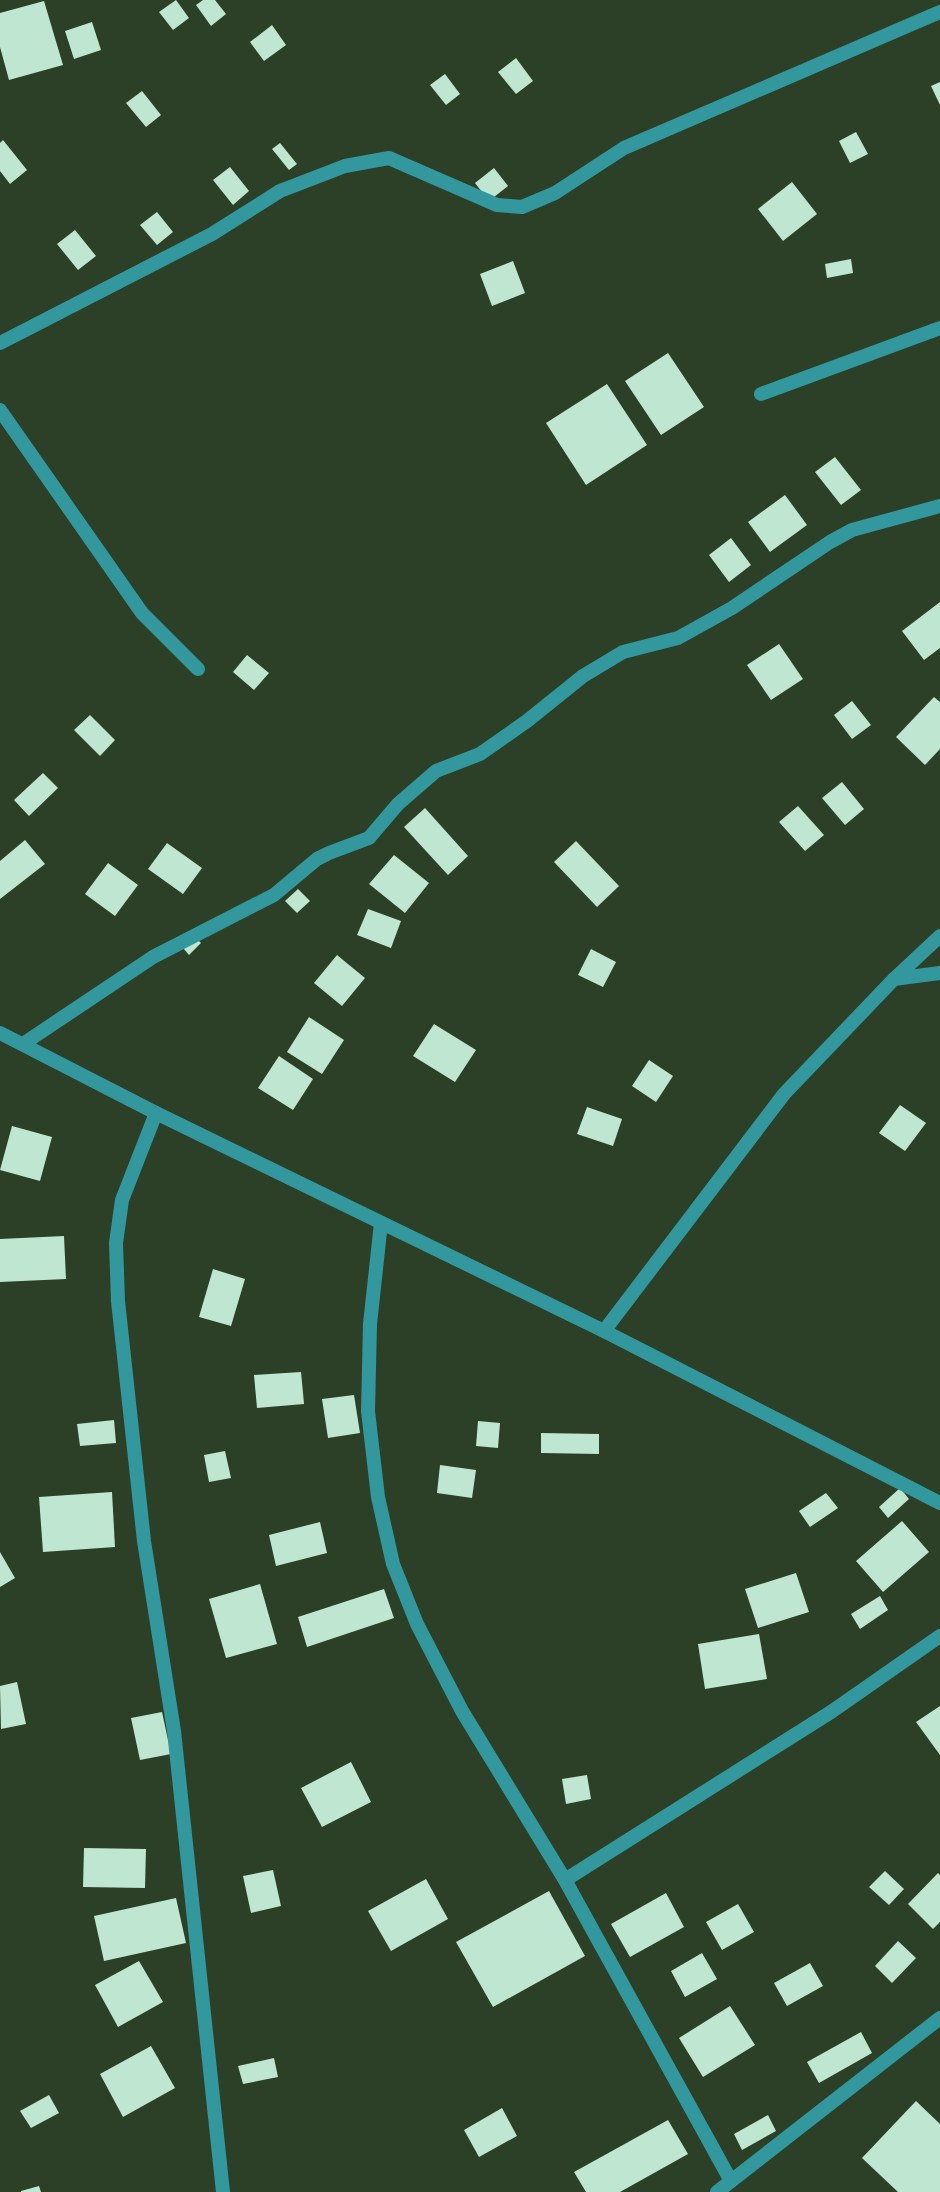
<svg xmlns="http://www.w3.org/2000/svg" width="940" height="2192" font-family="Lora,serif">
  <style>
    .building { fill: #bfe6d0 }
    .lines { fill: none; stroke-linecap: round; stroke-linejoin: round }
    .minor { stroke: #33989d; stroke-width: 14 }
  </style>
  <rect width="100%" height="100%" fill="#2b4026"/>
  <g class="building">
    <path d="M176 0 189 18 173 30 159 12Z"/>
    <path d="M203 0H215L226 14 211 26 196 5Z"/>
    <path d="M44 1 63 65 9 80 0 47V13Z"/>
    <path d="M92 22 101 50 74 59 65 31Z"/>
    <path d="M272 25 286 45 264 61 250 42Z"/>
    <path d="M516 58 533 81 516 94 498 72Z"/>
    <path d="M445 74 460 94 446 105 430 85Z"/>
    <path d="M940 82V105L931 86Z"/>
    <path d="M142 91 161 115 146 127 126 103Z"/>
    <path d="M856 132 868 154 850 163 839 141Z"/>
    <path d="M3 140 27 170 10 184 0 171V143Z"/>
    <path d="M280 143 297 164 289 170 272 149Z"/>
    <path d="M230 167 249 191 233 205 213 180Z"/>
    <path d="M494 168 508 186 489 201 475 183Z"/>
    <path d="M792 182 817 214 783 241 758 209Z"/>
    <path d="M157 212 173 232 157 245 140 225Z"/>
    <path d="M75 230 96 256 78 270 57 244Z"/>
    <path d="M851 259 853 273 827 278 825 264Z"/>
    <path d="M513 261 525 293 492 306 480 274Z"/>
    <path d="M668 353 704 407 661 435 625 381Z"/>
    <path d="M607 384 647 445 586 485 546 423Z"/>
    <path d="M835 457 861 490 841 505 815 472Z"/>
    <path d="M785 495 807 525 770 552 748 522Z"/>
    <path d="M731 538 751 565 729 582 709 555Z"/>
    <path d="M940 602V648L924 660 902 631Z"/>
    <path d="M779 644 803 679 771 700 747 665Z"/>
    <path d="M247 655 269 673 254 690 233 672Z"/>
    <path d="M934 697 940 702V749L925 765 896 737Z"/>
    <path d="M852 701 871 725 852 739 834 715Z"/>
    <path d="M90 715 115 740 100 756 74 730Z"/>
    <path d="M43 773 58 788 29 816 14 800Z"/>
    <path d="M842 782 864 809 845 825 822 798Z"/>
    <path d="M798 806 824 835 805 851 779 822Z"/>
    <path d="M425 808 468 856 448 875 404 827Z"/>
    <path d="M25 840 45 864 0 899V861Z"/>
    <path d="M576 841 619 886 597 907 554 862Z"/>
    <path d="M167 843 202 868 183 894 148 869Z"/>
    <path d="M394 855 429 883 405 913 369 884Z"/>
    <path d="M108 863 138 885 115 916 85 894Z"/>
    <path d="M298 889 310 901 297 913 285 901Z"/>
    <path d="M368 909 401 921 391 948 357 935Z"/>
    <path d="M195 937 201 943 189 955 183 948Z"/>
    <path d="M591 949 616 962 603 987 578 975Z"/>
    <path d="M337 955 365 978 342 1006 314 983Z"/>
    <path d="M309 1017 344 1040 322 1074 287 1052Z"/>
    <path d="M434 1024 476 1050 455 1082 413 1056Z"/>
    <path d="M279 1056 313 1079 293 1110 258 1088Z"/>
    <path d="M649 1060 673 1076 656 1102 632 1086Z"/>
    <path d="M900 1105 926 1123 905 1151 879 1133Z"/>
    <path d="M587 1107 622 1119 613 1146 577 1134Z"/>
    <path d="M12 1126 52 1137 40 1181 0 1170Z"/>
    <path d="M64 1236 66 1279 0 1282V1239Z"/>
    <path d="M213 1269 245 1279 231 1326 199 1317Z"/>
    <path d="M301 1372 304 1404 257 1408 254 1375Z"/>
    <path d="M354 1395 360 1433 328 1438 322 1399Z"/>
    <path d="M114 1420 116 1443 80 1446 77 1424Z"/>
    <path d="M478 1421 500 1423 498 1448 476 1446Z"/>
    <path d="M541 1433 599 1434V1454L541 1453Z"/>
    <path d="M225 1451 231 1478 209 1482 204 1455Z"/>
    <path d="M440 1465 476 1470 472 1498 437 1493Z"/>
    <path d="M900 1488 909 1499 888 1518 879 1507Z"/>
    <path d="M112 1492 115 1547 43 1552 39 1497Z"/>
    <path d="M826 1493 838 1508 810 1527 799 1511Z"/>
    <path d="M902 1521 929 1552 883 1592 856 1561Z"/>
    <path d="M320 1522 327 1553 276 1566 269 1535Z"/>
    <path d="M0 1552 15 1578 0 1587Z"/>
    <path d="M796 1573 809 1612 758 1628 745 1589Z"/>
    <path d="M260 1584 277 1644 226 1658 209 1599Z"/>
    <path d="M384 1589 394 1618 307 1647 298 1617Z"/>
    <path d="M880 1596 888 1610 860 1629 851 1614Z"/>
    <path d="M759 1634 767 1679 705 1689 698 1644Z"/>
    <path d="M17 1682 26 1724 1 1729 0 1686Z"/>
    <path d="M940 1706V1755L916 1722Z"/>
    <path d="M162 1712 171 1754 140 1760 131 1718Z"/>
    <path d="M351 1762 371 1802 322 1827 301 1788Z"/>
    <path d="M587 1775 591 1799 566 1804 562 1779Z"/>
    <path d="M84 1848 146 1849 145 1888 83 1887Z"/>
    <path d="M273 1870 281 1906 251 1913 243 1876Z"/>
    <path d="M885 1871 904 1889 889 1905 869 1887Z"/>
    <path d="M938 1873 940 1875V1922L933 1929 908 1904Z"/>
    <path d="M426 1879 448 1919 391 1951 368 1911Z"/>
    <path d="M549 1891 585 1956 493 2007 456 1942Z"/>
    <path d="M666 1893 684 1927 630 1957 611 1924Z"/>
    <path d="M176 1898 186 1943 104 1961 94 1916Z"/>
    <path d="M738 1904 754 1932 722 1950 706 1922Z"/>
    <path d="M898 1941 916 1958 892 1983 875 1966Z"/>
    <path d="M702 1953 717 1979 685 1997 671 1971Z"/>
    <path d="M139 1961 163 2002 118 2027 95 1985Z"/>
    <path d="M810 1963 823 1986 787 2006 774 1983Z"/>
    <path d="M730 2006 755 2045 703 2077 679 2038Z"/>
    <path d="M861 2032 872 2053 819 2083 807 2062Z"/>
    <path d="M151 2046 175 2088 123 2117 100 2074Z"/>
    <path d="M274 2058 278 2077 243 2084 238 2066Z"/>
    <path d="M49 2095 59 2113 31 2128 20 2111Z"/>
    <path d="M916 2101 940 2124V2192H898L862 2158Z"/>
    <path d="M502 2108 517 2136 479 2157 464 2130Z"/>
    <path d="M768 2115 776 2131 742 2150 734 2134Z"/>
    <path d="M668 2120 688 2154 620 2192H586L574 2172Z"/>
    <path d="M39 2186 41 2192H21V2191Z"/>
  </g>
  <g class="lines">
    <g class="minor">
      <path d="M0 343 212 234 280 191 345 166 389 158 497 205 522 207 555 193 624 148 940 12"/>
      <path d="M761 394 940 328"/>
      <path d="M0 410 142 613 198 669"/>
      <path d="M894 979 940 973"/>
      <path d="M0 1033 156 1113 604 1331 940 1503"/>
      <path d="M23 1044 153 957 274 895 317 859 329 853 369 838 398 804 436 771 480 754 527 721 583 676 623 652 678 638 732 608 830 542 852 530 940 506"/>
      <path d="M156 1113 122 1200 116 1243 118 1301 144 1541 174 1731 223 2192"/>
      <path d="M381 1223 370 1324 368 1411 378 1497 393 1564 417 1624 462 1711 565 1880 731 2181"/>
      <path d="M604 1331 784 1094 894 979 940 936"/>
      <path d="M565 1880 831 1712 940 1636"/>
      <path d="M717 2192 940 2018"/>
    </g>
  </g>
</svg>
